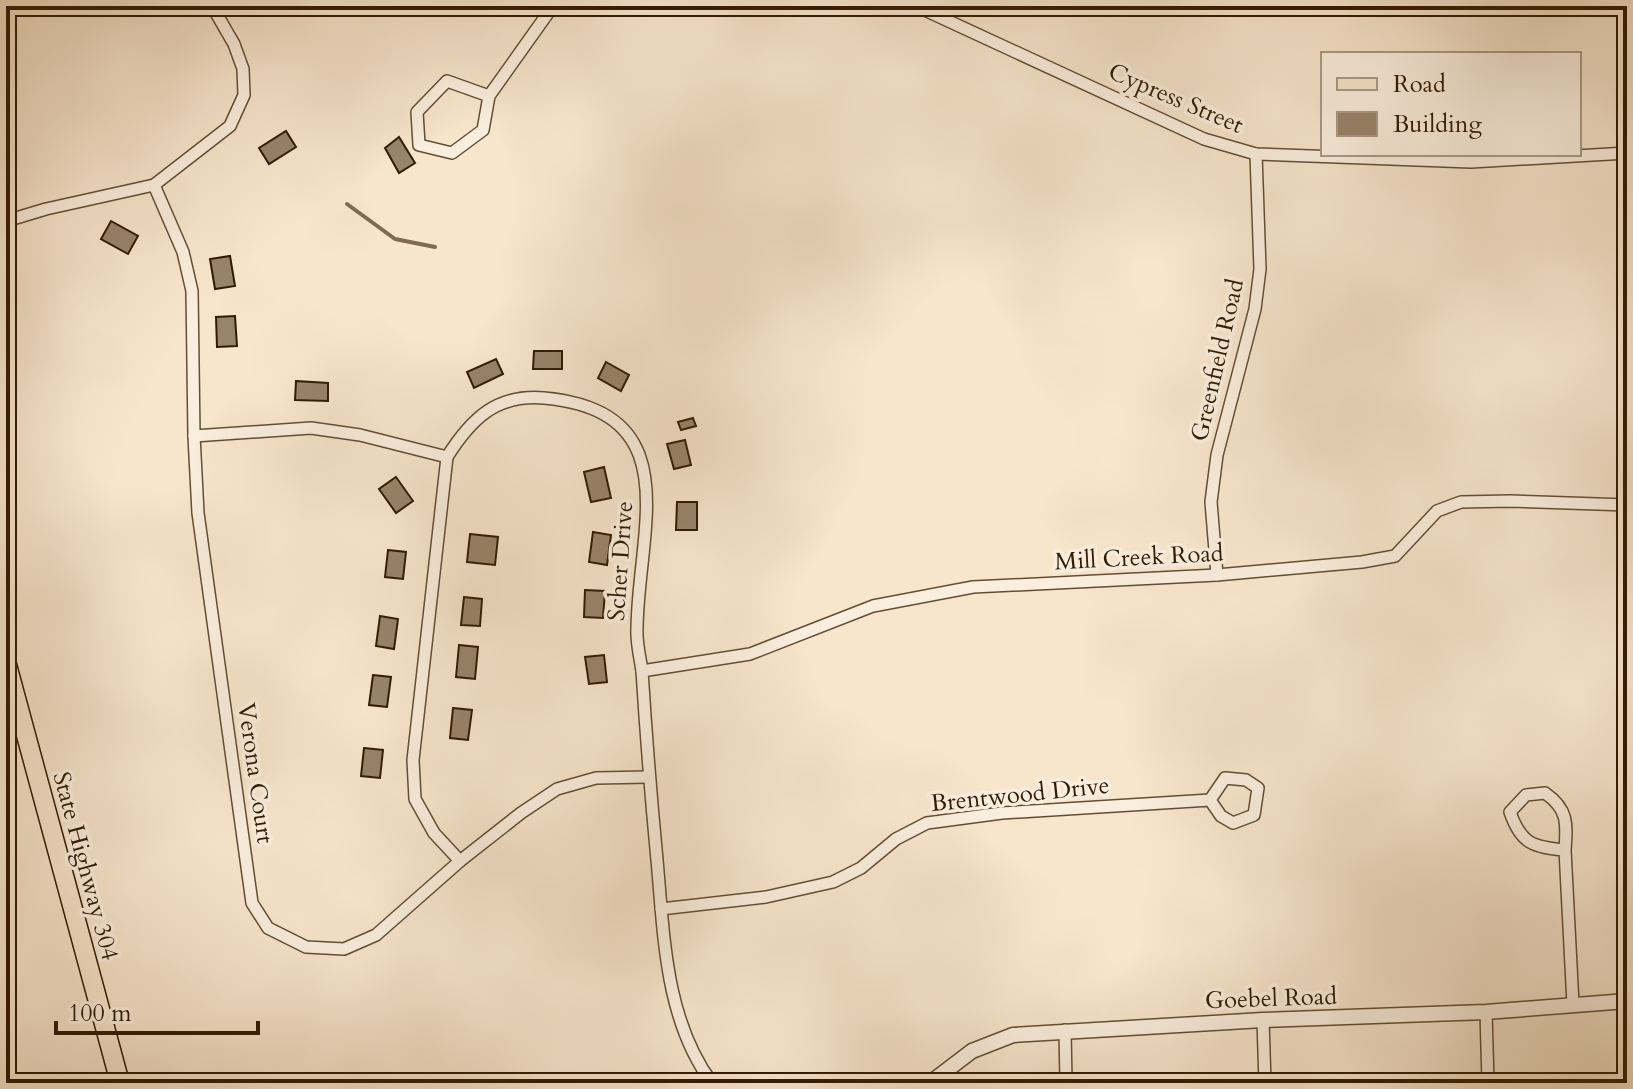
<svg xmlns="http://www.w3.org/2000/svg" width="1633" height="1089" font-family="Cardo,serif">
  <style>
    .lines { fill: none; stroke-linecap: round; stroke-linejoin: round }
    .stream { stroke: #806b51; stroke-width: 4 }
    .building { fill: #98846a; stroke: #321b00; stroke-width: 2 }
    .minor-casing { stroke: #634e33; stroke-width: 14 }
    .tertiary-casing { stroke: #634e33; stroke-width: 17 }
    .primary-casing { stroke: #321b00; stroke-width: 21 }
    .minor { stroke: #faeede; stroke-width: 11 }
    .tertiary { stroke: #faeede; stroke-width: 14 }
    .primary { stroke: #f7e5cc; stroke-width: 18 }
    .labels { text-anchor: middle; stroke-width: 7; stroke-linejoin: round; paint-order: stroke }
    .street-label { font-size: 24px; fill: #321b00; stroke: #faeede }
  </style>
  <rect width="100%" height="100%" fill="#f7e5cc"/>
  <filter id="stains"><feTurbulence type="fractalNoise" baseFrequency=".0025" numOctaves="4"/><feColorMatrix values="0 0 0 0 .2 0 0 0 0 .09 0 0 0 0 .02 0 0 0 .5 -.17"/></filter>
  <radialGradient id="worn" r=".72"><stop offset=".6" stop-color="#630" stop-opacity="0"/><stop offset="1" stop-color="#630" stop-opacity=".3"/></radialGradient>
  <g class="lines">
    <path class="stream" d="M347 204 395 239 435 247"/>
  </g>
  <g class="building">
    <path d="M286 131 296 147 269 164 259 148Z"/>
    <path d="M399 137 415 163 399 173 385 148Z"/>
    <path d="M111 221 138 236 128 254 101 239Z"/>
    <path d="M230 256 235 286 215 289 210 259Z"/>
    <path d="M235 316 237 346 217 347 216 317Z"/>
    <path d="M534 351H562V369H533Z"/>
    <path d="M496 359 503 374 474 388 467 372Z"/>
    <path d="M606 362 629 375 621 391 598 378Z"/>
    <path d="M296 381 328 383V401L295 400Z"/>
    <path d="M693 418 696 426 681 430 678 422Z"/>
    <path d="M685 440 691 465 674 469 667 444Z"/>
    <path d="M604 467 611 498 591 502 584 472Z"/>
    <path d="M396 477 413 501 396 513 379 489Z"/>
    <path d="M677 502H697V530H676Z"/>
    <path d="M593 532 611 535 607 565 589 562Z"/>
    <path d="M470 534 498 537 495 565 467 562Z"/>
    <path d="M388 550 406 552 403 579 385 577Z"/>
    <path d="M585 590 605 591 603 618 584 617Z"/>
    <path d="M464 597 482 599 480 626 461 625Z"/>
    <path d="M380 616 398 619 394 649 376 646Z"/>
    <path d="M459 645 478 647 475 679 456 677Z"/>
    <path d="M604 655 607 682 589 684 585 657Z"/>
    <path d="M373 675 391 677 387 707 369 705Z"/>
    <path d="M453 708 472 710 468 740 450 738Z"/>
    <path d="M364 748 383 750 380 778 361 776Z"/>
  </g>
  <g class="lines">
    <defs>
      <g id="minor">
        <path d="M916 6 1204 139 1256 154 1471 162 1627 153"/>
        <path d="M489 96 447 81 417 112 419 145 452 153 483 130 489 96 553 6"/>
        <path d="M154 185 183 252 192 291 194 436 198 513 252 903 268 928 306 947 344 949 376 935 460 861 521 813 557 789 596 778 649 777"/>
        <path d="M6 221 46 209 154 185 230 126 244 95 243 69 234 44 212 6"/>
        <path d="M194 436 311 428 360 435 447 457"/>
        <path d="M1217 575 1211 502 1217 455 1255 309 1260 269 1256 154"/>
        <path d="M642 671 750 654 873 606 973 587 1217 575 1362 562 1395 556 1437 511 1461 502 1510 501 1627 505"/>
        <path d="M1565 850C1533 847 1521 844 1510 812L1526 795 1545 793C1568 809 1567 823 1565 850L1573 1004"/>
        <path d="M460 861 434 833 415 799 413 760 447 457C471 419 496 394 544 398 689 411 638 530 637 628 636 642 640 657 642 671 646 734 651 797 657 860 664 936 665 1020 712 1083"/>
        <path d="M661 909 766 897 833 882 861 868 896 839 927 823 1002 813 1210 800 1221 816 1233 823 1254 815 1258 788 1246 780 1225 778 1210 800"/>
        <path d="M1486 1012 1488 1083"/>
        <path d="M1263 1020 1265 1083"/>
        <path d="M1065 1030 1066 1083"/>
      </g>
      <path id="tertiary" d="M930 1083 972 1051 1013 1035 1263 1020 1486 1012 1627 1001"/>
      <path id="primary" d="M6 661 120 1083"/>
    </defs>
    <use href="#minor" class="minor-casing"/>
    <use href="#tertiary" class="tertiary-casing"/>
    <use href="#primary" class="primary-casing"/>
    <use href="#minor" class="minor"/>
    <use href="#tertiary" class="tertiary"/>
    <use href="#primary" class="primary"/>
  </g>
  <g class="labels">
    <g class="street-label">
      <text transform="translate(1176 98) rotate(23)" y="8">Cypress Street</text>
      <text transform="translate(1217 360) rotate(-77)" y="8">Greenfield Road</text>
      <text transform="translate(1139 557) rotate(-3)" y="8">Mill Creek Road</text>
      <text transform="translate(620 561) rotate(-86)" y="8">Scher Drive</text>
      <text transform="translate(256 773) rotate(82)" y="8">Verona Court</text>
      <text transform="translate(1020 794) rotate(-6)" y="8">Brentwood Drive</text>
      <text transform="translate(86 866) rotate(75)" y="8">State Highway 304</text>
      <text transform="translate(1271 998) rotate(-2)" y="8">Goebel Road</text>
    </g>
  </g>
  <rect width="1633" height="1089" fill="none" stroke="#f7e5cc" stroke-width="32"/>
  <rect x="8" y="8" width="1617" height="1073" fill="none" stroke="#321b00" stroke-width="4"/>
  <rect x="16" y="16" width="1601" height="1057" fill="none" stroke="#321b00" stroke-width="2"/>
  <rect x="1321" y="52" width="260" height="104" fill="#faeede" stroke="#aa9a85" stroke-width="2"/>
  <rect x="1337" y="78" width="40" height="12" fill="#f7e5cc" stroke="#aa9a85" stroke-width="2"/>
  <text x="1393" y="92" font-size="24" fill="#321b00">Road</text>
  <rect x="1337" y="112" width="40" height="24" fill="#98846a" stroke="#aa9a85" stroke-width="2"/>
  <text x="1393" y="132" font-size="24" fill="#321b00">Building</text>
  <path d="M56 1021v12h202v-12" fill="none" stroke="#321b00" stroke-width="4"/>
  <text x="68" y="1021" font-size="24" fill="#321b00" stroke="#faeede" stroke-width="6" paint-order="stroke">100 m</text>
  <rect width="100%" height="100%" filter="url(#stains)"/>
  <rect width="100%" height="100%" fill="url(#worn)"/>
</svg>
